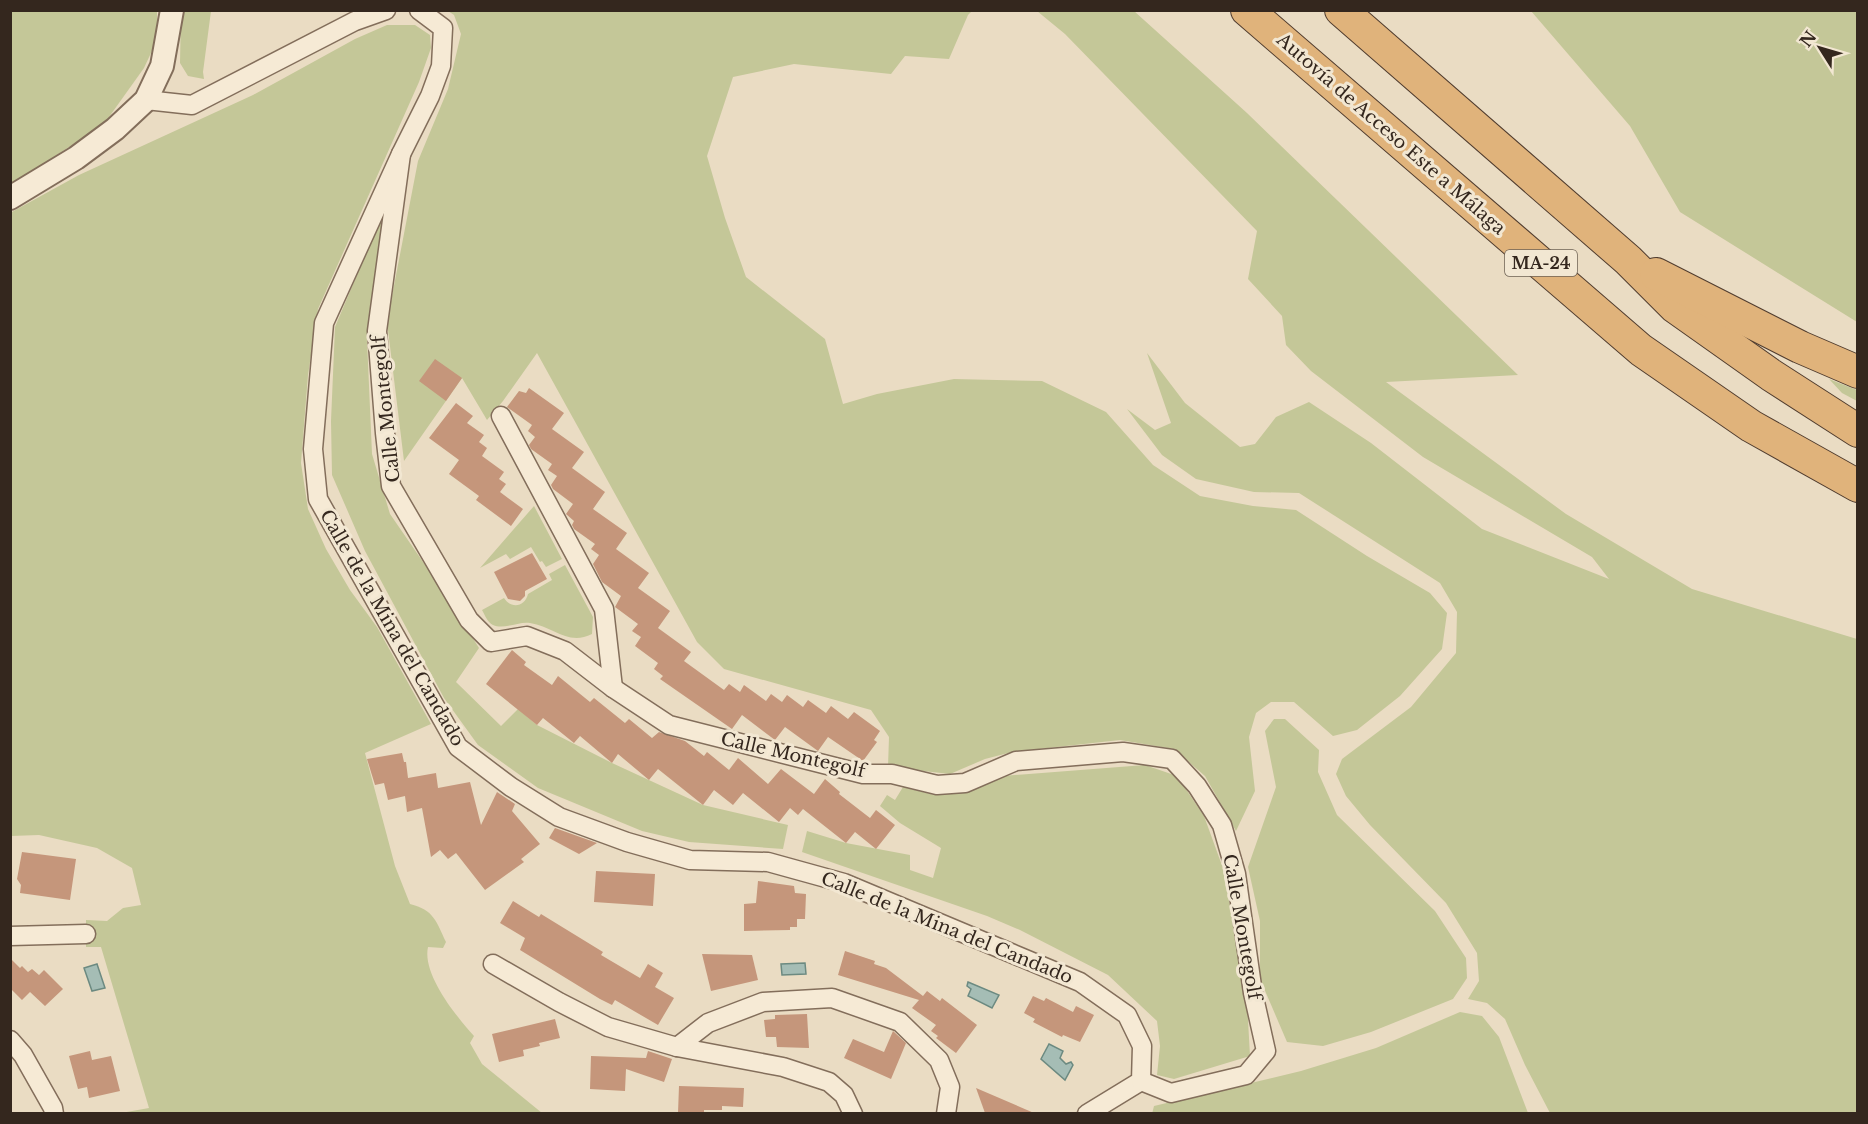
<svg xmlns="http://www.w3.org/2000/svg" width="1868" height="1124" font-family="'Libre Baskerville',serif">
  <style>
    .green { fill: #c4c798 }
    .water { fill: #a5bdb5; stroke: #6c8a81; stroke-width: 1.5 }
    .building { fill: #c5967b }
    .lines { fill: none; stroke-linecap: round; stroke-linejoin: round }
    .minor-casing { stroke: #836e5b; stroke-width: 21 }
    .tertiary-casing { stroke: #836e5b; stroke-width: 26 }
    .trunk-casing { stroke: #513d2f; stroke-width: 34 }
    .minor { stroke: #f6ead5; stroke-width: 18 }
    .tertiary { stroke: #f6ead5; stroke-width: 22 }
    .trunk { stroke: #e0b37b; stroke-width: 32 }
    .labels { text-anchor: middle; stroke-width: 6; stroke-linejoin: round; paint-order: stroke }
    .shield { fill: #f2e7d2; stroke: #6d6154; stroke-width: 1.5 }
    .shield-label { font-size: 16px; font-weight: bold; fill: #34271e }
    .street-label { font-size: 18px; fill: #34271e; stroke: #f2e7d2 }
  </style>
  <rect width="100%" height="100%" fill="#eadcc3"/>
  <g class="green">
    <path d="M11 11H157V40L144 68 104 124 11 185Z"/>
    <path d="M181 11H211L203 72 204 79 188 76 180 63Z"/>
    <path d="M448 11H972L968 15 949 59 905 56 891 74 794 64 733 77 707 156 725 218 746 277 825 339 843 404 877 394 954 379 1042 381 1106 412 1153 465 1200 496 1253 506 1296 510 1367 556 1430 593 1447 613 1442 649 1400 696 1357 730 1333 736 1294 702H1271L1256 713 1249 737 1255 791 1236 831 1205 776 1174 749 1120 740 1012 752 985 759 950 774 888 767 889 737 871 710 724 669 697 642 537 353 503 401 487 420 462 378 404 461 387 322 418 161 448 89 461 34 454 15Z"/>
    <path d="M1037 11H1134L1247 113 1518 375 1386 382 1566 514 1692 589 1857 639V1113H1550L1525 1065 1505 1019 1487 1003 1468 999 1479 981 1477 953 1446 903 1370 825 1346 796 1336 774 1342 759 1411 707 1456 653 1457 612 1440 583 1299 493 1254 492 1196 479 1162 455 1127 409 1155 430 1171 423 1147 353 1185 403 1240 447 1255 444 1276 417 1309 402 1371 443 1482 529 1609 579 1592 557 1423 457 1311 371 1286 345 1282 316 1248 279 1257 231 1065 34Z"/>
    <path d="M1531 11H1857V322L1680 212 1630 126Z"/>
    <path d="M387 25H415L430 35 431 48 419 82 318 309 308 375 301 463 308 509 326 549 350 590 377 627 431 724 365 753 395 866 410 904C434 910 436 921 446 942L443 948 428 947C422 974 456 1016 474 1036L470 1043 482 1064 542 1113H121L149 1108 101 947H86V920L107 921 123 908 141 905 132 868 97 848 39 835 11 836 10 213 79 175 253 95 355 39Z"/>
    <path d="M388 201 367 340 372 454 390 514 441 588 479 648 456 682 501 726 518 709 537 725 612 763 703 805 788 825 783 849 689 842 642 831 538 788 478 745 444 698 365 551 332 475 331 421 335 327Z"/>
    <path d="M1829 379 1857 390V401L1842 393Z"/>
    <path d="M534 506 562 559 546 567 542 561 540 562 531 547 510 559 506 554 480 568Z"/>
    <path d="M565 565 593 617 592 634C568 646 554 627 530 623 519 621 504 630 493 625 487 622 485 615 482 610L504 598C511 609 525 607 528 594L552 580 549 574Z"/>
    <path d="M1274 719H1285L1319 750 1318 772 1337 815 1435 911 1466 958 1467 978 1453 999 1371 1032 1323 1046 1287 1042 1260 979V921L1248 867 1276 787 1265 731Z"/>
    <path d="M1145 765 1177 776 1204 816 1224 871 1247 1002 1250 1056 1174 1079 1157 1075 1160 1046 1157 1021 1108 975 1020 930 987 916 802 852 807 831 846 843 910 855V870L933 878 941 848 900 823 880 806 887 795 895 800 903 787 934 795 965 789 1002 776Z"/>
    <path d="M1460 1012 1482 1016 1499 1037 1528 1113 1152 1114 1154 1106 1301 1071 1376 1048Z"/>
  </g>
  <g class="water">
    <path d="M805 963 806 974 782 975 781 964Z"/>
    <path d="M97 964 105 988 92 991 84 968Z"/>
    <path d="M968 982 999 995 992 1008 968 996 971 989 967 986Z"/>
    <path d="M1049 1044 1063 1051 1060 1058 1066 1064 1071 1062 1073 1065 1065 1080 1041 1059Z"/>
  </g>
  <g class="building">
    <path d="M435 359 462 378 446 401 419 381Z"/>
    <path d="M529 388 564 413 552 429 584 452 572 468 605 492 593 509 627 533 616 549 649 573 638 588 670 611 658 628 691 652 684 661 724 690 729 684 740 692 744 685 766 701 771 694 782 702 787 695 803 707 808 700 826 713 831 706 848 719 854 712 880 731 874 740 877 742 863 761 828 737 818 751 785 727 775 740 742 715 732 729 660 679 663 676 654 669 658 663 635 646 641 637 632 631 638 624 615 607 621 596 602 582 593 564 599 555 591 549 595 544 574 529 572 525 574 521 566 514 573 504 553 489 551 485 557 476 548 470 552 464 531 449 529 445 535 437 528 431 532 425 507 407 519 391 526 393Z"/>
    <path d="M456 403 473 416 467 423 484 435 479 442 487 448 482 456 504 472 499 479 506 484 500 492 523 509 511 526 476 500 479 496 449 474 459 460 429 438Z"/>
    <path d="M532 553 547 579 525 591V596L520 601 508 599 494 572Z"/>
    <path d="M512 650 526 662 524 665 552 685 558 676 590 702 594 698 625 723 629 719 652 738 659 732 685 741 704 756 707 752 729 770 738 758 768 784 781 769 814 794 825 779 840 792 839 794 870 818 876 810 895 825 876 849 855 832 846 843 803 809 798 815 790 808 779 822 743 793 733 805 714 790 703 805 658 769 649 780 618 754 612 763 580 736 574 743 543 718 537 725 486 684Z"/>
    <path d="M402 753 404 762H406L408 778 436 773 438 788 470 782 481 825 497 792 515 804 512 811 540 844 521 859 524 862 485 890 456 853 448 859 440 850 431 857 422 808 407 812 405 796 388 800 384 783 375 785 367 759Z"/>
    <path d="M555 828 597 843 579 854 549 838Z"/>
    <path d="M22 852 76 859 70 900 20 893 21 885 17 879Z"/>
    <path d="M596 871 655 874 653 906 594 902Z"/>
    <path d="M758 881 794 886 795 893 806 894 805 919H797V927H790V930L744 931V904L756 903Z"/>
    <path d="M513 901 539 917 541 914 603 952 601 955 640 978 648 964 663 973 655 987 674 998 658 1025 615 1000 612 1005 600 999 520 950 525 938 500 923Z"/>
    <path d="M845 951 875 961 874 964 886 968 923 996 927 991 940 1001 942 998 977 1025 956 1053 936 1038 938 1036 931 1031 936 1025 912 1008 919 1000 838 975Z"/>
    <path d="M702 954 752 955 758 980 711 991Z"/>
    <path d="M10 958 20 968 22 966 28 972 32 969 39 975 44 970 63 989 45 1006 30 992 22 1000 10 988Z"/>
    <path d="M1033 996 1044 1001 1046 998 1073 1012 1076 1006 1094 1015 1080 1042 1063 1035 1062 1037 1033 1022 1035 1019 1024 1013Z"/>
    <path d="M807 1014 809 1048 777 1047 776 1037H766L764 1020 775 1019V1015Z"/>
    <path d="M555 1019 560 1038 539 1043 540 1046 523 1050 524 1056 499 1062 492 1034Z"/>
    <path d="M893 1031 906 1043 891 1079 844 1058 853 1039 884 1052Z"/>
    <path d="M90 1051 92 1060 111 1056 120 1091 89 1098 87 1087 78 1089 69 1056Z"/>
    <path d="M648 1051 672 1059 664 1082 626 1069 625 1091 590 1089 591 1056 646 1058Z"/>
    <path d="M679 1086 744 1088 743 1107 722 1106V1110H704V1113H678Z"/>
    <path d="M976 1088 1034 1113H985Z"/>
  </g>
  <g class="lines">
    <defs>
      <g id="minor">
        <path d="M419 10 443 28 441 66 430 96 401 154 324 323 313 449 318 499 458 747 511 787 559 817 627 842 690 860 768 862 844 883 1080 982 1127 1015 1142 1046 1141 1081 1087 1114"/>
        <path d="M146 100 192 105 355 21 386 10"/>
        <path d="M401 154 377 331 385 433 391 486 469 620 491 642 527 636 565 651 613 688 669 725 863 774H892L937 785 965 783 1016 761 1123 752 1172 759 1197 786 1222 825 1236 874 1253 993 1266 1051 1246 1075 1171 1093 1141 1081"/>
        <path d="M501 416 604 609 613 688"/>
        <path d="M10 936 86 934"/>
        <path d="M493 964 559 1002 608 1027 677 1047 783 1067 829 1082 844 1095 853 1114"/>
        <path d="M10 1040 23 1055 53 1108 54 1114"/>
        <path d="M677 1047 708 1023 763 1002 832 998 900 1022 939 1060 950 1087 946 1114"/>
      </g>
      <path id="tertiary" d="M10 198 76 158 115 129 146 100 162 66 172 10"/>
      <g id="trunk">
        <path d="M1247 10 1641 350 1751 426 1858 486"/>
        <path d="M1341 10 1628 260 1675 307 1771 375 1858 431"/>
        <path d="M1656 274 1800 347 1858 372"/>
      </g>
    </defs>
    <use href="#minor" class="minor-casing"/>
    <use href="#tertiary" class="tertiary-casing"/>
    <use href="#trunk" class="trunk-casing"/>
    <use href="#minor" class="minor"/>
    <use href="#tertiary" class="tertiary"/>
    <use href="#trunk" class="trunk"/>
  </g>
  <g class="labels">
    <rect class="shield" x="1505" y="250" width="72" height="26" rx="4.5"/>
    <g class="shield-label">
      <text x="1541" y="269">MA-24</text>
    </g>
    <g class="street-label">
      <text transform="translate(1391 134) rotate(41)" y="6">Autovía de Acceso Este a Málaga</text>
      <text transform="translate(386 409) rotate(-96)" y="6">Calle Montegolf</text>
      <text transform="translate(392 628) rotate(60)" y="6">Calle de la Mina del Candado</text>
      <text transform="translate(793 755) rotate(13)" y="6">Calle Montegolf</text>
      <text transform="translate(1242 927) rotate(80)" y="6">Calle Montegolf</text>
      <text transform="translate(947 928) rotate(22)" y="6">Calle de la Mina del Candado</text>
    </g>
  </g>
  <rect width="1868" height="1124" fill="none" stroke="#34271e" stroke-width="24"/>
  <g transform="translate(1820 48) rotate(307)" stroke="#f2e7d2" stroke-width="4.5" paint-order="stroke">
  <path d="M0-4.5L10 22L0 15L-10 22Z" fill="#34271e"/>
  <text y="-9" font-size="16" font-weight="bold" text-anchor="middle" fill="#34271e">N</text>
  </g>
</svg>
